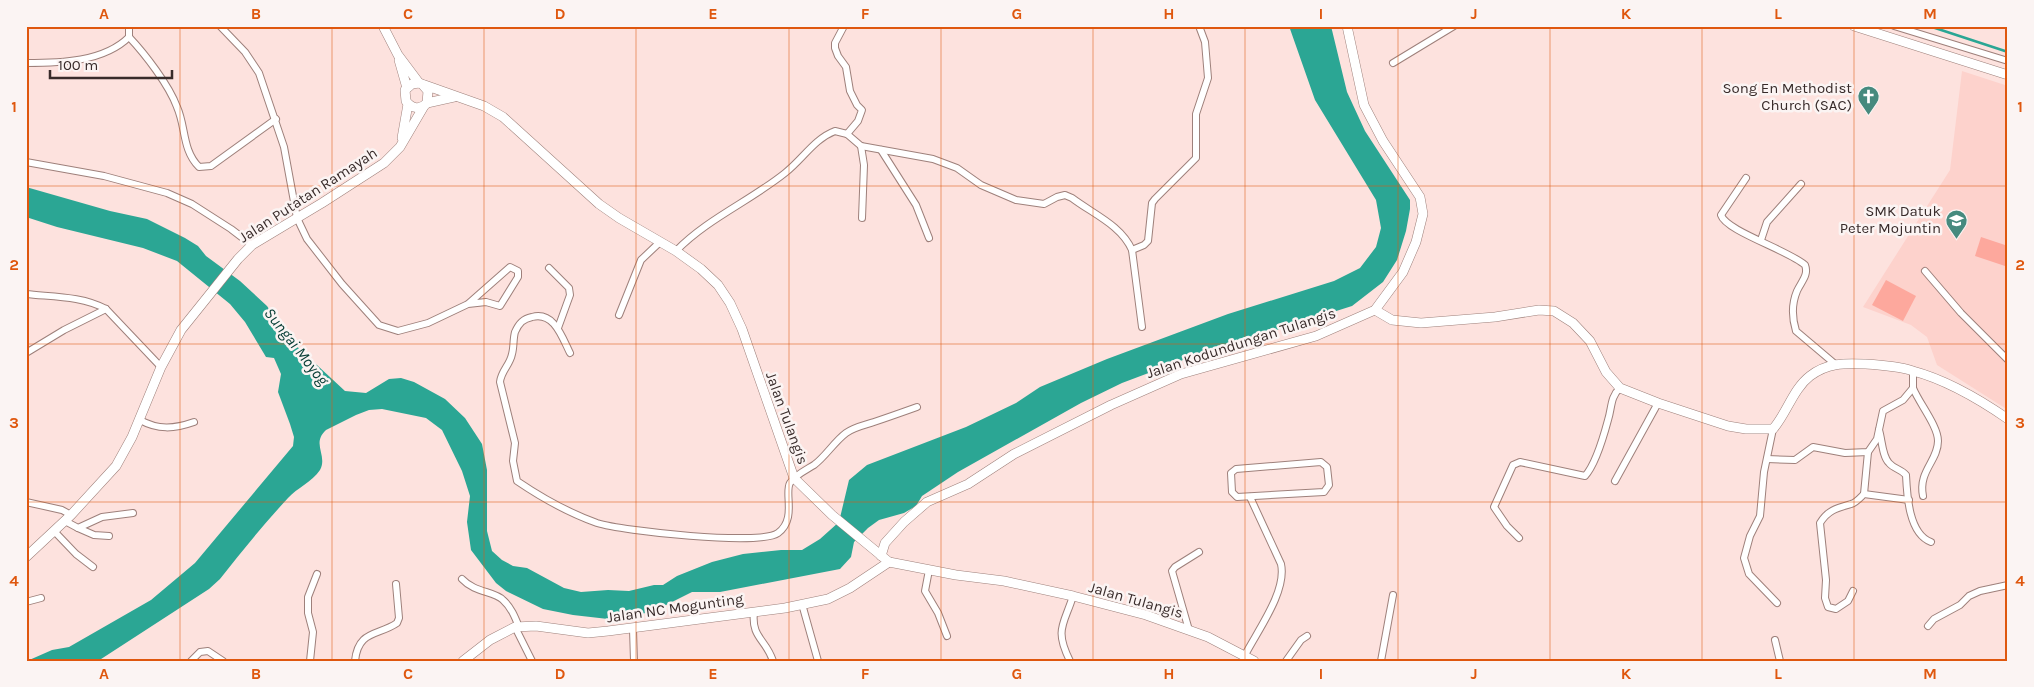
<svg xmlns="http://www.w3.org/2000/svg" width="2034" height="687" font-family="Karla,sans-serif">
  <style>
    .built { fill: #fdd2cc }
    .green { fill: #fda89d }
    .water { fill: #2ba694 }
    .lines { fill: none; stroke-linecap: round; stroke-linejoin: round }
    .stream { stroke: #2ba694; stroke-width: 2.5 }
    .street-casing { stroke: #9e807b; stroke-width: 8 }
    .secondary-casing { stroke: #9e807b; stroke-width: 10 }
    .street { stroke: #fff; stroke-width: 6 }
    .secondary { stroke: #fff; stroke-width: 9 }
    .grid { fill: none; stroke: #df570e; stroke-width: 1; stroke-opacity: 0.55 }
    .labels { text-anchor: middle; stroke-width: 5; stroke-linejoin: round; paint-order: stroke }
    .poi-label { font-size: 15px; fill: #382b2a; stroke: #fbf4f3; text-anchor: end }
    .street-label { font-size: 15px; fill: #382b2a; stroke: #fbf4f3 }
    .water-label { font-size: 16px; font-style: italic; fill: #0a4038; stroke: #fbf4f3 }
    .neatline { fill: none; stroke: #df570e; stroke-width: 2 }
    .grid-label { font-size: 16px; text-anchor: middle; font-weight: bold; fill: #df570e }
  </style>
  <rect width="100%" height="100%" fill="#fde2de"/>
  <path class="built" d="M1962 71 2008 86V410L1937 365 1927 337 1911 325 1863 307 1950 170Z"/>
  <g class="green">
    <path d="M1981 237 2008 246V267L1975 256Z"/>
    <path d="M1886 280 1916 296 1903 321 1872 305Z"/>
  </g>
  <path class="water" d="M1289 26H1331L1347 92 1365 131 1410 200V209L1406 231 1397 260 1383 282 1352 306 1191 357 1122 383 1081 403 958 472 922 496 916 506 904 513 879 520 868 528 854 542 851 557 840 569 720 592H692L652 612 608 619 573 615 543 609 506 591 496 583 471 550 467 522 470 496 462 471 442 430 426 418 382 409 369 410 356 415 326 430C311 444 328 455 320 470 312 482 297 488 288 498 264 524 242 551 220 579L209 589 98 661H27L52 650 69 647 151 600 195 563 293 446 294 437 290 424 278 392 281 374 274 358 266 357 245 322 230 304 177 261 143 248 57 227 26 217V187L110 211 147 219 185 238 198 246 206 256 240 281 267 306 291 341 345 391 366 393 389 379 401 378 414 382 445 399 465 418 482 444 487 470V531L492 551 502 560 513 566 527 568 564 588 581 592 608 590 629 591 654 585H663L677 576 712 562 743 554 781 550H802L820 539 839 522 849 480 867 465 966 427 1016 403 1040 387 1107 359 1228 314 1334 281 1360 268 1376 247 1381 228 1376 200 1315 100Z"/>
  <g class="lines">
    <path class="stream" d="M1929 26 2008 52"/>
    <defs>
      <g id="street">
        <path d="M129 26V37C145 54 169 85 177 107 186 127 182 150 199 167L211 166 276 119"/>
        <path d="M220 26 245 52 259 73 284 147 297 218 307 239 342 284 379 325 398 331 428 323 468 304 510 267 518 271V277L500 306 486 302 468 304"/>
        <path d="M844 26 835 43V48L838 56 846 67 850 91 857 105 862 110 858 121 847 134"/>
        <path d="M1894 26 2008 61"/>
        <path d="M26 63C60 63 104 62 129 37"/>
        <path d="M1393 63 1454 26"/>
        <path d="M861 146 864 165 862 218"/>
        <path d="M881 150 916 205 929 238"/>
        <path d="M26 162 104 176 167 193 192 204 231 229 252 245"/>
        <path d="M1746 178 1721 215C1726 231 1788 250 1805 265 1809 275 1801 282 1797 291 1792 303 1792 318 1796 331L1835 364"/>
        <path d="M1761 240 1767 222 1801 184"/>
        <path d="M1132 250 1144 245 1148 241 1152 203 1155 199 1196 158V114L1208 78 1205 42 1199 26"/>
        <path d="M676 251C707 219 750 201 785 173 803 159 814 139 835 131L847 134 861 146 933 159 957 168 981 185 1016 200 1044 204 1057 197 1065 195 1072 198C1093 214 1121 225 1132 250L1142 327"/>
        <path d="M549 268 569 288 570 295 558 328"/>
        <path d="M1925 271 1961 313 2008 360"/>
        <path d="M26 294C53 297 82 296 106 309L161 367"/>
        <path d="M619 315 641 260 660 242"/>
        <path d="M26 353 64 330 106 309"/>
        <path d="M570 353C562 337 554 311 532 317 523 319 519 323 515 332 513 339 514 347 512 354 510 365 501 371 500 382L515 443 513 461 517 481C542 498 569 513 597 523 622 531 760 546 778 533 797 519 784 493 790 483 795 475 806 470 814 465 826 456 834 442 846 433 854 427 865 425 874 422 889 417 903 412 917 407"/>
        <path d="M1913 388C1919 403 1938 426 1938 441 1938 461 1918 471 1923 496"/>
        <path d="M140 420C158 430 174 429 194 422"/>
        <path d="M1773 429 1764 472 1760 516 1750 536 1744 558 1749 574 1777 603"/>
        <path d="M1879 430C1882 439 1882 456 1889 463 1894 469 1901 469 1906 475 1907 496 1909 534 1931 542"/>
        <path d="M1767 459 1795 460 1813 447 1845 453 1868 452 1877 439 1883 411 1903 400 1913 388V371"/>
        <path d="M1321 462 1327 467 1329 485 1324 492 1237 497 1232 492 1231 473 1236 469Z"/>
        <path d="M1615 481 1658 403"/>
        <path d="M1864 494 1868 452"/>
        <path d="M26 502 62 510 71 515"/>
        <path d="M65 521 78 528 102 517 133 513"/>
        <path d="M78 528 94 535 109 536"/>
        <path d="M54 531 76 554 93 567"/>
        <path d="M1519 538 1507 526 1494 507 1513 465 1520 462 1585 476C1595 465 1604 435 1608 420 1612 408 1610 397 1620 388"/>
        <path d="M929 570 925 591 938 613 947 636"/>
        <path d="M462 579C475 593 494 591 503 600 511 607 515 617 519 627"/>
        <path d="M1853 591 1848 601 1836 609 1828 607 1825 598 1826 580 1820 523C1828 510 1837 508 1851 504 1856 503 1860 498 1864 494L1909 500"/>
        <path d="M26 602 41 598"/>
        <path d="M802 604 818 661"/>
        <path d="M754 612C751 638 766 639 773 661"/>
        <path d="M1928 626 1934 619 1960 605 1969 596 1980 591 2008 585"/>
        <path d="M515 627 532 661"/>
        <path d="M633 629 634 661"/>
        <path d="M1189 630 1172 571 1175 567 1199 552"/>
        <path d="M1775 640 1780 661"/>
        <path d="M1245 655C1258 630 1287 591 1281 564L1250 497"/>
        <path d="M191 661 200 652 208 651 223 661"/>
        <path d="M310 661 313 632 308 613V597L317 574"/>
        <path d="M355 661C358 630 378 636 397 623L399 618 396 584"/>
        <path d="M1070 661C1054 629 1064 625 1073 596"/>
        <path d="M1286 661 1301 640 1307 636"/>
        <path d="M1381 661 1393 595"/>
      </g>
      <g id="secondary">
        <path d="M383 26 398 55 419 83"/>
        <path d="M1854 26 2008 75"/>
        <path d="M399 60 407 88"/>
        <path d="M422 84 428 91 427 103C420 110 412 109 406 101L405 90 412 84 419 83 484 106 503 117 599 204 619 218 676 251 701 269 718 285 730 303 742 329 794 478 832 515 889 562 956 575 1004 581 1073 596 1146 615 1208 637 1254 661"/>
        <path d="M427 103 454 97"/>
        <path d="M402 138 408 104"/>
        <path d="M1375 310 1392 320 1421 323 1495 317 1539 310 1554 311 1573 323 1590 341 1606 372 1620 388 1658 403 1728 426 1746 429H1773C1787 413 1793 389 1810 376 1827 363 1844 363 1864 364 1880 365 1898 366 1913 371 1947 380 1979 399 2008 419"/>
        <path d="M881 556 885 543 904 522 927 502 968 484 1014 454 1111 405 1181 374 1316 336 1375 310 1403 272 1416 242 1423 214 1420 197 1383 141 1364 105 1347 26"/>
        <path d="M26 557 71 515 116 466 132 437 161 367 181 330 238 259 252 245 322 203 384 163 400 147 424 106"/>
        <path d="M463 661 490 640 515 627 536 626 588 633 608 631 785 608 828 599 850 588 889 562"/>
      </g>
    </defs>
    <use href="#street" class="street-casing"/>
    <use href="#secondary" class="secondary-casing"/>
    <use href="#street" class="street"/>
    <use href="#secondary" class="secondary"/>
  </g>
  <path class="grid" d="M180 26V661M332 26V661M484 26V661M636 26V661M789 26V661M941 26V661M1093 26V661M1245 26V661M1398 26V661M1550 26V661M1702 26V661M1854 26V661M26 186H2008M26 344H2008M26 502H2008"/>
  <defs>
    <symbol id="church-pin" viewBox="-11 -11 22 30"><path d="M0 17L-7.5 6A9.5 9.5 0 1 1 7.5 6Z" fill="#468a7e" stroke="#fbf4f3"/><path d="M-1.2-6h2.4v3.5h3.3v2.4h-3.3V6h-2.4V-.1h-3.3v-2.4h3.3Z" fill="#fff"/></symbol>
    <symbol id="school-pin" viewBox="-11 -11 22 30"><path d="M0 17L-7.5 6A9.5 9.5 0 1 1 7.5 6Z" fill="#468a7e" stroke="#fbf4f3"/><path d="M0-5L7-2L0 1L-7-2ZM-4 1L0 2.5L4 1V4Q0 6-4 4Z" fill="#fff"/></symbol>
  </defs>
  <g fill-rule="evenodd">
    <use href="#church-pin" x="1856" y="84" width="25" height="34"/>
    <use href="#school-pin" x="1944" y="208" width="25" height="34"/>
  </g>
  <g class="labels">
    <g class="poi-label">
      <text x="1852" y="93">Song En Methodist<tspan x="1852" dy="17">Church (SAC)</tspan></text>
      <text x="1941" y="216">SMK Datuk<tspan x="1941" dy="17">Peter Mojuntin</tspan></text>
    </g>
    <g class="street-label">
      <text transform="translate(308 195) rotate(-33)" y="5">Jalan Putatan Ramayah</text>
      <text transform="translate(1241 343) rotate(-18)" y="5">Jalan Kodundungan Tulangis</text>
      <text transform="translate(787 418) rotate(70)" y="5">Jalan Tulangis</text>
      <text transform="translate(1136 600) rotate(16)" y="5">Jalan Tulangis</text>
      <text transform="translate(675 608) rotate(-8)" y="5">Jalan NC Mogunting</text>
    </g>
    <g class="water-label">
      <text transform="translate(297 346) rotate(52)" y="6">Sungai Moyog</text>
    </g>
  </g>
  <rect width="2034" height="687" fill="none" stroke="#fbf4f3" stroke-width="55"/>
  <path d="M50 70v8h122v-8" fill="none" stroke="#382b2a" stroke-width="2.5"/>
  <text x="58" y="70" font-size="15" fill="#382b2a" stroke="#fbf4f3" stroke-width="4" paint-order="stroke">100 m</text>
  <rect x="28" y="28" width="1978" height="632" class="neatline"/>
  <g class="grid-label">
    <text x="104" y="19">A</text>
    <text x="256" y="19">B</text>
    <text x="408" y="19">C</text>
    <text x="560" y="19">D</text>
    <text x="713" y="19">E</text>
    <text x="865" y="19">F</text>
    <text x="1017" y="19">G</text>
    <text x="1169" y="19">H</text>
    <text x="1321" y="19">I</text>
    <text x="1474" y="19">J</text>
    <text x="1626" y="19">K</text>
    <text x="1778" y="19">L</text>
    <text x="1930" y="19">M</text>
    <text x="14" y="112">1</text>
    <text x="2020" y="112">1</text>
    <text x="14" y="270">2</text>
    <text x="2020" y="270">2</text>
    <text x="14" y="428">3</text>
    <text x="2020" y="428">3</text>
    <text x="14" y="586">4</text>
    <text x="2020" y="586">4</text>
    <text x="104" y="679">A</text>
    <text x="256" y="679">B</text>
    <text x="408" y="679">C</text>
    <text x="560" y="679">D</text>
    <text x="713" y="679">E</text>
    <text x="865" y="679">F</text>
    <text x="1017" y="679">G</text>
    <text x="1169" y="679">H</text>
    <text x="1321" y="679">I</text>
    <text x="1474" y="679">J</text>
    <text x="1626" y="679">K</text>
    <text x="1778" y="679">L</text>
    <text x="1930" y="679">M</text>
  </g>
</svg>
